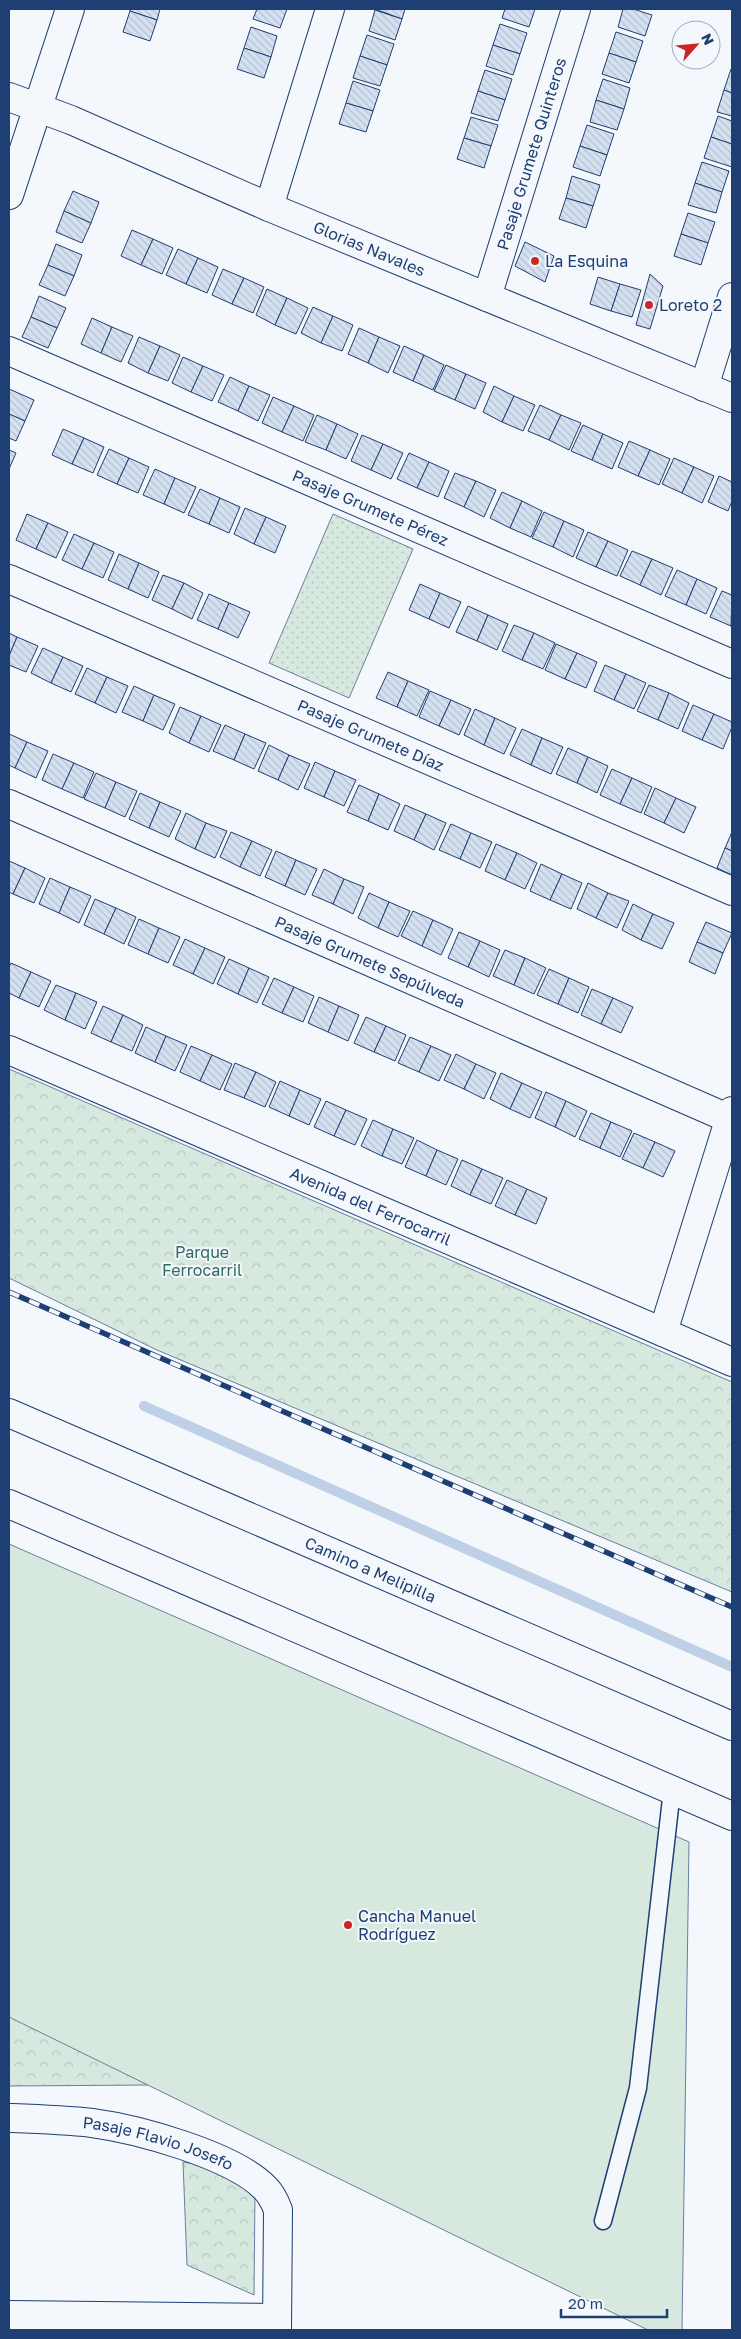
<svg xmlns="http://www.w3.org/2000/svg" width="741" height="2339" font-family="'Golos Text',sans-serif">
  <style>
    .grass { fill: url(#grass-dots); stroke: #687fa3 }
    .park { fill: url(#park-crowns); stroke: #687fa3 }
    .pitch { fill: #d7e8df; stroke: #687fa3 }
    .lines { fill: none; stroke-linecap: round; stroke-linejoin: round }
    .stream { stroke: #bed0e5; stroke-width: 10 }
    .building { fill: url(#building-back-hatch); stroke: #1d3f73 }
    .lane-casing { stroke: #1d3f73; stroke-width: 19 }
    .street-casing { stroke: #1d3f73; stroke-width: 30 }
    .secondary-casing { stroke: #1d3f73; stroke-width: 30 }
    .primary-casing { stroke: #1d3f73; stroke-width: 30 }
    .lane { stroke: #f4f7fb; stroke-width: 16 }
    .street { stroke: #f4f7fb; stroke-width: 28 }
    .secondary { stroke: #f4f7fb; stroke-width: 28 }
    .primary { stroke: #f4f7fb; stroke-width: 28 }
    .rail-casing { stroke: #1d3f73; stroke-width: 5.5 }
    .rail { stroke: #f4f7fb; stroke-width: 4; stroke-dasharray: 11; stroke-linecap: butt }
    .poi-dot { fill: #c62828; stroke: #f4f7fb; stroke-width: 2 }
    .labels { text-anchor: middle; stroke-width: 4; stroke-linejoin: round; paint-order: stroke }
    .street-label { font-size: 16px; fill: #1d3f73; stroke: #f4f7fb }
    .poi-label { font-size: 16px; fill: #1d3f73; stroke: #f4f7fb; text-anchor: start }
    .park-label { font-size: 16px; fill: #2c6c60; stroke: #f4f7fb }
  </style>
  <defs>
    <pattern id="grass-dots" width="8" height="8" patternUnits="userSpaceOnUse" patternTransform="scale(1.25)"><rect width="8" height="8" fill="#d7e8df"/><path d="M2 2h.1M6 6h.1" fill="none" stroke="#b8c8c3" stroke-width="1.8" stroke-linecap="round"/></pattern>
    <pattern id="park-crowns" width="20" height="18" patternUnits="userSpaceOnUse" patternTransform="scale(1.25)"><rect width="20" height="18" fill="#d7e8df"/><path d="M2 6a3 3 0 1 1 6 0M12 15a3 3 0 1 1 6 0" fill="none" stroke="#b8c8c3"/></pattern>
    <pattern id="building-back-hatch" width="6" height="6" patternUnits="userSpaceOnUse" patternTransform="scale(1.25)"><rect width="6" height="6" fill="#d5e0f0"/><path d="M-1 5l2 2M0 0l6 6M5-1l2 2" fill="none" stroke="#b6c1d1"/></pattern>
  </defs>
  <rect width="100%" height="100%" fill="#f4f7fb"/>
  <path class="grass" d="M333 514 413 549 349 698 269 663Z"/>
  <g class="park">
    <path d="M9 1069 732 1382V1592L157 1350 9 1278Z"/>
    <path d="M9 2009 148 2085 9 2086Z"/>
    <path d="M183 2162 230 2170 255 2191 254 2295 187 2265Z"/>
  </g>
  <path class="pitch" d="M9 1544 689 1842 682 2330H648L9 2017Z"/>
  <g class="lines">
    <path class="stream" d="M144 1406 732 1667"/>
  </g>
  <g class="building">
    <path d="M130 9H160L157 20 130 11Z"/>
    <path d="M257 9H287L280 28 253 19Z"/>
    <path d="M375 9H405L402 19Z"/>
    <path d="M505 9H535L529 27 502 18Z"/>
    <path d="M623 9H633L652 15 645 36 618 27Z"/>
    <path d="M375 10 402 19 395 40 369 31Z"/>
    <path d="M130 11 157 20 150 41 123 32Z"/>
    <path d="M500 24 527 33 520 54 493 45Z"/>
    <path d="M251 27 277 36 271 57 244 48Z"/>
    <path d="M616 32 643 41 636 62 609 53Z"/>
    <path d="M367 35 394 44 387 65 360 56Z"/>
    <path d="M493 45 520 54 513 75 486 66Z"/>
    <path d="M244 48 271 57 264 78 237 69Z"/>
    <path d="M609 53 636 62 629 83 602 74Z"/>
    <path d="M360 56 387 65 380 86 353 78Z"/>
    <path d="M731 69H732V93L724 90Z"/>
    <path d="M485 70 512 79 505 100 478 91Z"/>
    <path d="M603 79 630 88 624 109 596 100Z"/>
    <path d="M353 81 380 90 373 111 346 103Z"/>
    <path d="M724 90 732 93V116L717 112Z"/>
    <path d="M478 91 505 100 498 121 471 113Z"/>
    <path d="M596 100 624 109 617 130 590 122Z"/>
    <path d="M346 103 373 111 366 132 339 124Z"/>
    <path d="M718 116 732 121V144L711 137Z"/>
    <path d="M471 117 498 125 491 146 464 138Z"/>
    <path d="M587 125 614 134 607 155 580 146Z"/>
    <path d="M711 137 732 144V167L704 158Z"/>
    <path d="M464 138 491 146 484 168 457 159Z"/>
    <path d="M580 146 607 155 600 176 573 167Z"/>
    <path d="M702 162 729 171 722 192 695 183Z"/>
    <path d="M572 176 600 185 593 206 566 198Z"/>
    <path d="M695 183 722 192 716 213 688 205Z"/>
    <path d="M73 191 99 202 91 223 64 211Z"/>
    <path d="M566 198 593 206 586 228 559 219Z"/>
    <path d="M64 211 91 223 82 243 56 232Z"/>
    <path d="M688 213 715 222 708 243 681 234Z"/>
    <path d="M132 230 153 239 141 265 121 256Z"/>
    <path d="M681 234 708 243 701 265 674 256Z"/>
    <path d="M153 239 173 248 162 274 141 265Z"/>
    <path d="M525 242 554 256 545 282 515 266Z"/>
    <path d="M56 244 82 255 74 276 48 265Z"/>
    <path d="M178 249 198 258 186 284 166 275Z"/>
    <path d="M198 258 218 267 207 293 186 284Z"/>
    <path d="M48 265 74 276 65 296 39 285Z"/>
    <path d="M223 269 244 278 232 304 212 295Z"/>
    <path d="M650 274 663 286 650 329 636 325Z"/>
    <path d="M598 277 620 284 611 311 590 304Z"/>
    <path d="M244 278 264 287 253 313 232 304Z"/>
    <path d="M620 284 641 290 632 317 611 311Z"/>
    <path d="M267 289 287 298 275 325 256 315Z"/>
    <path d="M39 296 66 308 57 328 31 317Z"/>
    <path d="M287 298 308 308 296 334 275 325Z"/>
    <path d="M313 307 333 316 321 343 301 333Z"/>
    <path d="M333 316 353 325 342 351 321 343Z"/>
    <path d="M31 317 57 328 48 348 22 337Z"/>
    <path d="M92 318 112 327 101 353 81 344Z"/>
    <path d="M112 327 133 336 121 362 101 353Z"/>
    <path d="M359 328 379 337 368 363 348 354Z"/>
    <path d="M139 337 160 346 148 373 128 363Z"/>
    <path d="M379 337 400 346 388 373 368 363Z"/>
    <path d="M160 346 180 355 168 381 148 373Z"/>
    <path d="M404 346 424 355 413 381 393 372Z"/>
    <path d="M424 355 444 365 433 390 413 381Z"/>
    <path d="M183 357 203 366 191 392 172 383Z"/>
    <path d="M446 365 466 374 455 400 434 391Z"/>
    <path d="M203 366 224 375 212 401 191 392Z"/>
    <path d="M466 374 486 383 475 409 455 400Z"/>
    <path d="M230 377 249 386 238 411 218 402Z"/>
    <path d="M249 386 270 395 258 421 238 411Z"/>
    <path d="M494 386 514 396 502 422 483 412Z"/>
    <path d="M9 389 34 400 25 421 9 414Z"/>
    <path d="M514 396 535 405 523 431 502 422Z"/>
    <path d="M273 397 294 406 282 432 262 423Z"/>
    <path d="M540 405 561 415 549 440 528 431Z"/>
    <path d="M294 406 314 415 303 441 282 432Z"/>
    <path d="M9 414 25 421 16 441 9 438Z"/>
    <path d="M317 415 337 424 326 450 305 442Z"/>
    <path d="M561 415 581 423 569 450 549 440Z"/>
    <path d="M337 424 358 434 346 459 326 450Z"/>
    <path d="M583 425 603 434 592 460 571 451Z"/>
    <path d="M63 429 84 438 72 464 52 455Z"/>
    <path d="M603 434 623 443 612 469 592 460Z"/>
    <path d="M362 435 383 444 371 470 351 461Z"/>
    <path d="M84 438 104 447 93 473 72 464Z"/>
    <path d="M629 441 650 450 638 476 618 467Z"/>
    <path d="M383 444 403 453 391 479 371 470Z"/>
    <path d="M109 449 129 458 117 484 97 475Z"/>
    <path d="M9 450 16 453 9 469Z"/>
    <path d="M650 450 670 459 659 485 638 476Z"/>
    <path d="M409 453 429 462 417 488 397 479Z"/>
    <path d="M129 458 149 467 138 493 117 484Z"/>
    <path d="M674 458 694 467 682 493 662 484Z"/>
    <path d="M429 462 449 471 438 497 417 488Z"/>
    <path d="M694 467 714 476 702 503 682 493Z"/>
    <path d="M155 469 175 478 164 504 143 495Z"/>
    <path d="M455 473 476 481 464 507 444 498Z"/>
    <path d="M719 476 732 482V501L728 511 708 502Z"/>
    <path d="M175 478 196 487 184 513 164 504Z"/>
    <path d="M476 481 496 490 484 517 464 507Z"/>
    <path d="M200 489 220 498 209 524 188 515Z"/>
    <path d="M502 492 522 501 510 528 490 518Z"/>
    <path d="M220 498 240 507 229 533 209 524Z"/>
    <path d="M522 501 542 511 531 537 510 528Z"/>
    <path d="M245 508 266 517 254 544 234 534Z"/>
    <path d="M544 512 564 521 553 547 532 538Z"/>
    <path d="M27 514 48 523 36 549 16 540Z"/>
    <path d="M266 517 286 526 275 553 254 544Z"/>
    <path d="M564 521 584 530 573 557 553 547Z"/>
    <path d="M48 523 68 532 56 558 36 549Z"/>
    <path d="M588 532 608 541 596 567 576 558Z"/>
    <path d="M74 534 94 543 82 569 62 560Z"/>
    <path d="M608 541 628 550 617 576 596 567Z"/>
    <path d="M94 543 114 552 103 578 82 569Z"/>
    <path d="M632 551 652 559 640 585 620 576Z"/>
    <path d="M119 554 139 563 128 589 108 580Z"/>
    <path d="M652 559 673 568 661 595 640 585Z"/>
    <path d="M139 563 159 572 148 598 128 589Z"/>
    <path d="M677 570 697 579 686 605 665 596Z"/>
    <path d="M163 575 184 583 172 609 152 600Z"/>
    <path d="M697 579 717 588 706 614 686 605Z"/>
    <path d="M184 583 203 593 192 619 172 609Z"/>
    <path d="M420 584 440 593 429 619 409 610Z"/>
    <path d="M722 591 732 595 731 626 710 617Z"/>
    <path d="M440 593 461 602 449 628 429 619Z"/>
    <path d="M209 594 229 603 218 629 197 620Z"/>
    <path d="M229 603 250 612 238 638 218 629Z"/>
    <path d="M468 606 488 615 477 641 456 632Z"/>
    <path d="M488 615 508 624 497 650 477 641Z"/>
    <path d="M514 625 534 633 522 660 502 651Z"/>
    <path d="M9 633 17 637 9 656Z"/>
    <path d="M534 633 555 643 543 669 522 660Z"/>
    <path d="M17 637 38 646 26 672 9 665V656Z"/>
    <path d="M556 644 577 653 565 679 545 670Z"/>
    <path d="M43 648 63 657 51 683 31 673Z"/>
    <path d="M577 653 597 662 586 688 565 679Z"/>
    <path d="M63 657 83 666 71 692 51 683Z"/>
    <path d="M605 665 626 674 614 700 594 691Z"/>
    <path d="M87 668 107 677 95 703 75 694Z"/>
    <path d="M388 672 408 681 397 707 376 698Z"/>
    <path d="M626 674 646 683 634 709 614 700Z"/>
    <path d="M107 677 128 686 116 713 95 703Z"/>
    <path d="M408 681 429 690 417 716 397 707Z"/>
    <path d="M649 685 669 693 658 720 637 711Z"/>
    <path d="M134 686 154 695 143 721 122 712Z"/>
    <path d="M430 691 451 700 439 726 419 717Z"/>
    <path d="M669 693 689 703 678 729 658 720Z"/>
    <path d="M154 695 175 704 163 730 143 721Z"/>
    <path d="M451 700 471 709 459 735 439 726Z"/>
    <path d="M693 705 714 714 702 740 682 731Z"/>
    <path d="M180 707 201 716 189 743 169 733Z"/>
    <path d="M475 709 495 718 484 745 464 735Z"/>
    <path d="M714 714 732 722V727L723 749 702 740Z"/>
    <path d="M201 716 221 725 209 752 189 743Z"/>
    <path d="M495 718 516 728 504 754 484 745Z"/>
    <path d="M225 725 245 734 234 760 213 751Z"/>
    <path d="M522 729 542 738 531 765 510 755Z"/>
    <path d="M9 734 27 742 15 768 9 765Z"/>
    <path d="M245 734 266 743 254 769 234 760Z"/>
    <path d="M542 738 563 747 551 774 531 765Z"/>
    <path d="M27 742 48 751 36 778 15 768Z"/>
    <path d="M269 745 289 755 278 780 258 771Z"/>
    <path d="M568 748 588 757 577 783 556 774Z"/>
    <path d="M53 754 74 763 62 789 42 780Z"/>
    <path d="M289 755 310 764 298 790 278 780Z"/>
    <path d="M588 757 608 766 597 793 577 783Z"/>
    <path d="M315 762 335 771 324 797 304 788Z"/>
    <path d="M74 763 94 772 83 798 62 789Z"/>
    <path d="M612 769 632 778 620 804 600 795Z"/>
    <path d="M335 771 356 780 344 806 324 797Z"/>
    <path d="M96 773 116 782 105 808 84 799Z"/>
    <path d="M632 778 652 787 641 813 620 804Z"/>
    <path d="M116 782 137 791 125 817 105 808Z"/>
    <path d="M359 785 379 794 368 821 347 812Z"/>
    <path d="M655 788 676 798 664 823 644 814Z"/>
    <path d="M140 793 160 802 149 828 129 819Z"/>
    <path d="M379 794 400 804 388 830 368 821Z"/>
    <path d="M676 798 696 807 684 833 664 823Z"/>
    <path d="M160 802 181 811 169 837 149 828Z"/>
    <path d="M405 805 426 814 414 840 394 831Z"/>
    <path d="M186 813 206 823 195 849 175 839Z"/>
    <path d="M426 814 446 823 434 850 414 840Z"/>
    <path d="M206 823 227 831 215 858 195 849Z"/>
    <path d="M451 824 471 833 460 859 439 850Z"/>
    <path d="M231 832 252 841 240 867 220 857Z"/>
    <path d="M732 832V851L725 848Z"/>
    <path d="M471 833 492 842 480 868 460 859Z"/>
    <path d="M252 841 272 850 260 876 240 867Z"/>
    <path d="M496 844 517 853 505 880 485 871Z"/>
    <path d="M725 848 732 851V875L717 868Z"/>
    <path d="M276 851 296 860 285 886 265 877Z"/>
    <path d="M517 853 537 863 525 889 505 880Z"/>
    <path d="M296 860 317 869 305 895 285 886Z"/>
    <path d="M9 861 25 868 13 894 9 892Z"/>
    <path d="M541 864 562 874 550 900 530 891Z"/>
    <path d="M25 868 45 878 34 903 13 894Z"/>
    <path d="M324 869 344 879 333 904 312 895Z"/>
    <path d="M562 874 582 883 571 909 550 900Z"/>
    <path d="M50 878 70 887 59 913 39 904Z"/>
    <path d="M344 879 364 887 353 914 333 904Z"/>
    <path d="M588 883 608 893 596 918 577 909Z"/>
    <path d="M70 887 91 896 79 923 59 913Z"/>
    <path d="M369 893 389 902 378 928 358 918Z"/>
    <path d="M608 893 629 901 617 928 596 918Z"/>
    <path d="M95 899 116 908 104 934 84 925Z"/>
    <path d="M389 902 410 911 398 937 378 928Z"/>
    <path d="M633 904 653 914 641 940 622 930Z"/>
    <path d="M116 908 136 917 124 944 104 934Z"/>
    <path d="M413 911 433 920 422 946 401 936Z"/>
    <path d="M653 914 674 923 662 949 641 940Z"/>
    <path d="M139 919 159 928 148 954 128 945Z"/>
    <path d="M433 920 453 929 441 955 422 946Z"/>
    <path d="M706 922 732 933 723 953 697 942Z"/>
    <path d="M159 928 180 937 168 963 148 954Z"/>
    <path d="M459 932 480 941 468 967 448 958Z"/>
    <path d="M185 939 205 948 193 974 173 965Z"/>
    <path d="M480 941 500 950 489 977 468 967Z"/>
    <path d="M697 942 723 953 715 974 689 962Z"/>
    <path d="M205 948 225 957 213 984 193 974Z"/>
    <path d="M505 950 525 958 514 985 493 976Z"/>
    <path d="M525 958 546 968 534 994 514 985Z"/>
    <path d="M229 959 249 968 238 994 217 984Z"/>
    <path d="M11 963 31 972 19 998 9 993V967Z"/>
    <path d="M249 968 269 977 257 1003 238 994Z"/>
    <path d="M549 969 569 978 558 1004 537 995Z"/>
    <path d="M31 972 51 981 39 1007 19 998Z"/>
    <path d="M274 978 294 987 282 1013 262 1004Z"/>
    <path d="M569 978 589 987 578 1013 558 1004Z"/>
    <path d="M56 985 76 993 65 1020 44 1010Z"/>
    <path d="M294 987 314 996 303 1022 282 1013Z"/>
    <path d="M592 989 613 998 601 1024 581 1015Z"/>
    <path d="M76 993 97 1002 85 1029 65 1020Z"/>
    <path d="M319 997 339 1006 328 1032 308 1023Z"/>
    <path d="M613 998 633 1007 621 1033 601 1024Z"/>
    <path d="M103 1006 123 1015 111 1042 91 1033Z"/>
    <path d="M339 1006 359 1015 348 1041 328 1032Z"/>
    <path d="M123 1015 143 1025 132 1051 111 1042Z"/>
    <path d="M366 1017 386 1026 374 1052 354 1043Z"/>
    <path d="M386 1026 406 1035 395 1061 374 1052Z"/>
    <path d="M146 1027 166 1036 155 1062 135 1053Z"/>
    <path d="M166 1036 187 1045 175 1071 155 1062Z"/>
    <path d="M410 1037 431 1046 419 1072 398 1063Z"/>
    <path d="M191 1046 212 1055 200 1081 180 1072Z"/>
    <path d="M431 1046 451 1055 439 1081 419 1072Z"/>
    <path d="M456 1054 476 1064 464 1089 444 1080Z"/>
    <path d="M212 1055 232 1064 220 1090 200 1081Z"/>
    <path d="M235 1063 256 1072 244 1098 224 1090Z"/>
    <path d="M476 1064 496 1073 484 1099 464 1089Z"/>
    <path d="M256 1072 276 1082 265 1107 244 1098Z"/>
    <path d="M501 1073 522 1083 510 1109 490 1099Z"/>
    <path d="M280 1081 300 1090 289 1116 269 1107Z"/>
    <path d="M522 1083 542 1092 530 1118 510 1109Z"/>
    <path d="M300 1090 321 1099 309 1125 289 1116Z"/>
    <path d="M546 1092 566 1101 555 1127 535 1118Z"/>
    <path d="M326 1101 346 1110 334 1136 314 1127Z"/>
    <path d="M566 1101 587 1111 575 1137 555 1127Z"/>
    <path d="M346 1110 367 1119 355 1145 334 1136Z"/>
    <path d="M591 1113 611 1122 600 1148 579 1139Z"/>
    <path d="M373 1120 393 1129 382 1156 361 1146Z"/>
    <path d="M611 1122 632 1131 620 1157 600 1148Z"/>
    <path d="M393 1129 414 1138 402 1164 382 1156Z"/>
    <path d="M634 1133 655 1142 643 1168 622 1159Z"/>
    <path d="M417 1140 437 1150 426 1176 405 1167Z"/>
    <path d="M655 1142 675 1151 663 1177 643 1168Z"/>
    <path d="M437 1150 458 1159 446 1185 426 1176Z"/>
    <path d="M462 1160 482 1169 470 1195 451 1186Z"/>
    <path d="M482 1169 503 1178 491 1204 470 1195Z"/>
    <path d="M507 1180 527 1189 515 1215 495 1206Z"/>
    <path d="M527 1189 547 1198 536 1224 515 1215Z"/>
  </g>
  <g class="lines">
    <defs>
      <path id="lane" d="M603 2221 638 2088 672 1790"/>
      <g id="street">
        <path id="s1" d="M9 97 71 120 269 207 732 398"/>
        <path d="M9 195 70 9"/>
        <path d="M269 207 330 9"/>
        <path id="s2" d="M487 297 576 9"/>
        <path id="s3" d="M9 351 732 664"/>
        <path d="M704 387 732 297"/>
        <path id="s4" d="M9 579 732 891"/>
        <path id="s5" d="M9 804 730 1119"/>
        <path d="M663 1332 732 1111"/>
        <path id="s6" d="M9 2118C36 2119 65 2120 92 2123 137 2129 233 2155 265 2188 271 2194 275 2202 278 2210L277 2330"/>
        <path d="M9 2315 277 2318"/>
      </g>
      <g id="secondary">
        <path id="s7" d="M9 1050 732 1362"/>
      </g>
      <g id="primary">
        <path id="s8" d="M9 1413 732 1726"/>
        <path d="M9 1504 732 1816"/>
      </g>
    </defs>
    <use href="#lane" class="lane-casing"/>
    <use href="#street" class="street-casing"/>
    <use href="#secondary" class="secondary-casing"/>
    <use href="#primary" class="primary-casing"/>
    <use href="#lane" class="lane"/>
    <use href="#street" class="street"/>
    <use href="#secondary" class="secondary"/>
    <use href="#primary" class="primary"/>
    <defs>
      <path id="rail" d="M9 1292 732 1607"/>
    </defs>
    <use href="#rail" class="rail-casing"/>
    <use href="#rail" class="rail"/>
  </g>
  <g class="poi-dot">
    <circle cx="535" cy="261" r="5"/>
    <circle cx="649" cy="305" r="5"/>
    <circle cx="348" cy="1925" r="5"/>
  </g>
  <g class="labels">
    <g class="street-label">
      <text dy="6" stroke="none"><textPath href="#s2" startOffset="150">Pasaje Grumete Quinteros</textPath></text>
      <text dy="6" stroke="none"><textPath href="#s1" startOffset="391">Glorias Navales</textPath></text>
      <text dy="6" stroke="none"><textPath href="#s3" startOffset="394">Pasaje Grumete Pérez</textPath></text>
      <text dy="6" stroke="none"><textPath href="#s4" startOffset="394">Pasaje Grumete Díaz</textPath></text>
      <text dy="6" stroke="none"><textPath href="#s5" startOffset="394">Pasaje Grumete Sepúlveda</textPath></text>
      <text dy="6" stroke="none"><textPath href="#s7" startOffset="394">Avenida del Ferrocarril</textPath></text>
      <text dy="6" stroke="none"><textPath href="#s8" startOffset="394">Camino a Melipilla</textPath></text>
      <text dy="6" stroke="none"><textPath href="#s6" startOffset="152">Pasaje Flavio Josefo</textPath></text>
    </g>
    <g class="poi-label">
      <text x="545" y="267">La Esquina</text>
      <text x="659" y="311">Loreto 2</text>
      <text x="358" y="1922">Cancha Manuel<tspan x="358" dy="18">Rodríguez</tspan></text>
    </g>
    <g class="park-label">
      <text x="202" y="1258">Parque<tspan x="202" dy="18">Ferrocarril</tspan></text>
    </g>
  </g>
  <rect width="741" height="2339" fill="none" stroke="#1d3f73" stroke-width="20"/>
  <g transform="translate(696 45) rotate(63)"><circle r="24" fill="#f4f7fb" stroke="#9eadc5"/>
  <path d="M0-4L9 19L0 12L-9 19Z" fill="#c62828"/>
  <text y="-8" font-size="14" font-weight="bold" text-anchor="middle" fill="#1d3f73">N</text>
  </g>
  <path d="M561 2309v8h106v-8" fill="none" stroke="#1d3f73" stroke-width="2.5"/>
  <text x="568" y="2309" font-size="15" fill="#1d3f73" stroke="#f4f7fb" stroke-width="4" paint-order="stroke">20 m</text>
</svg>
